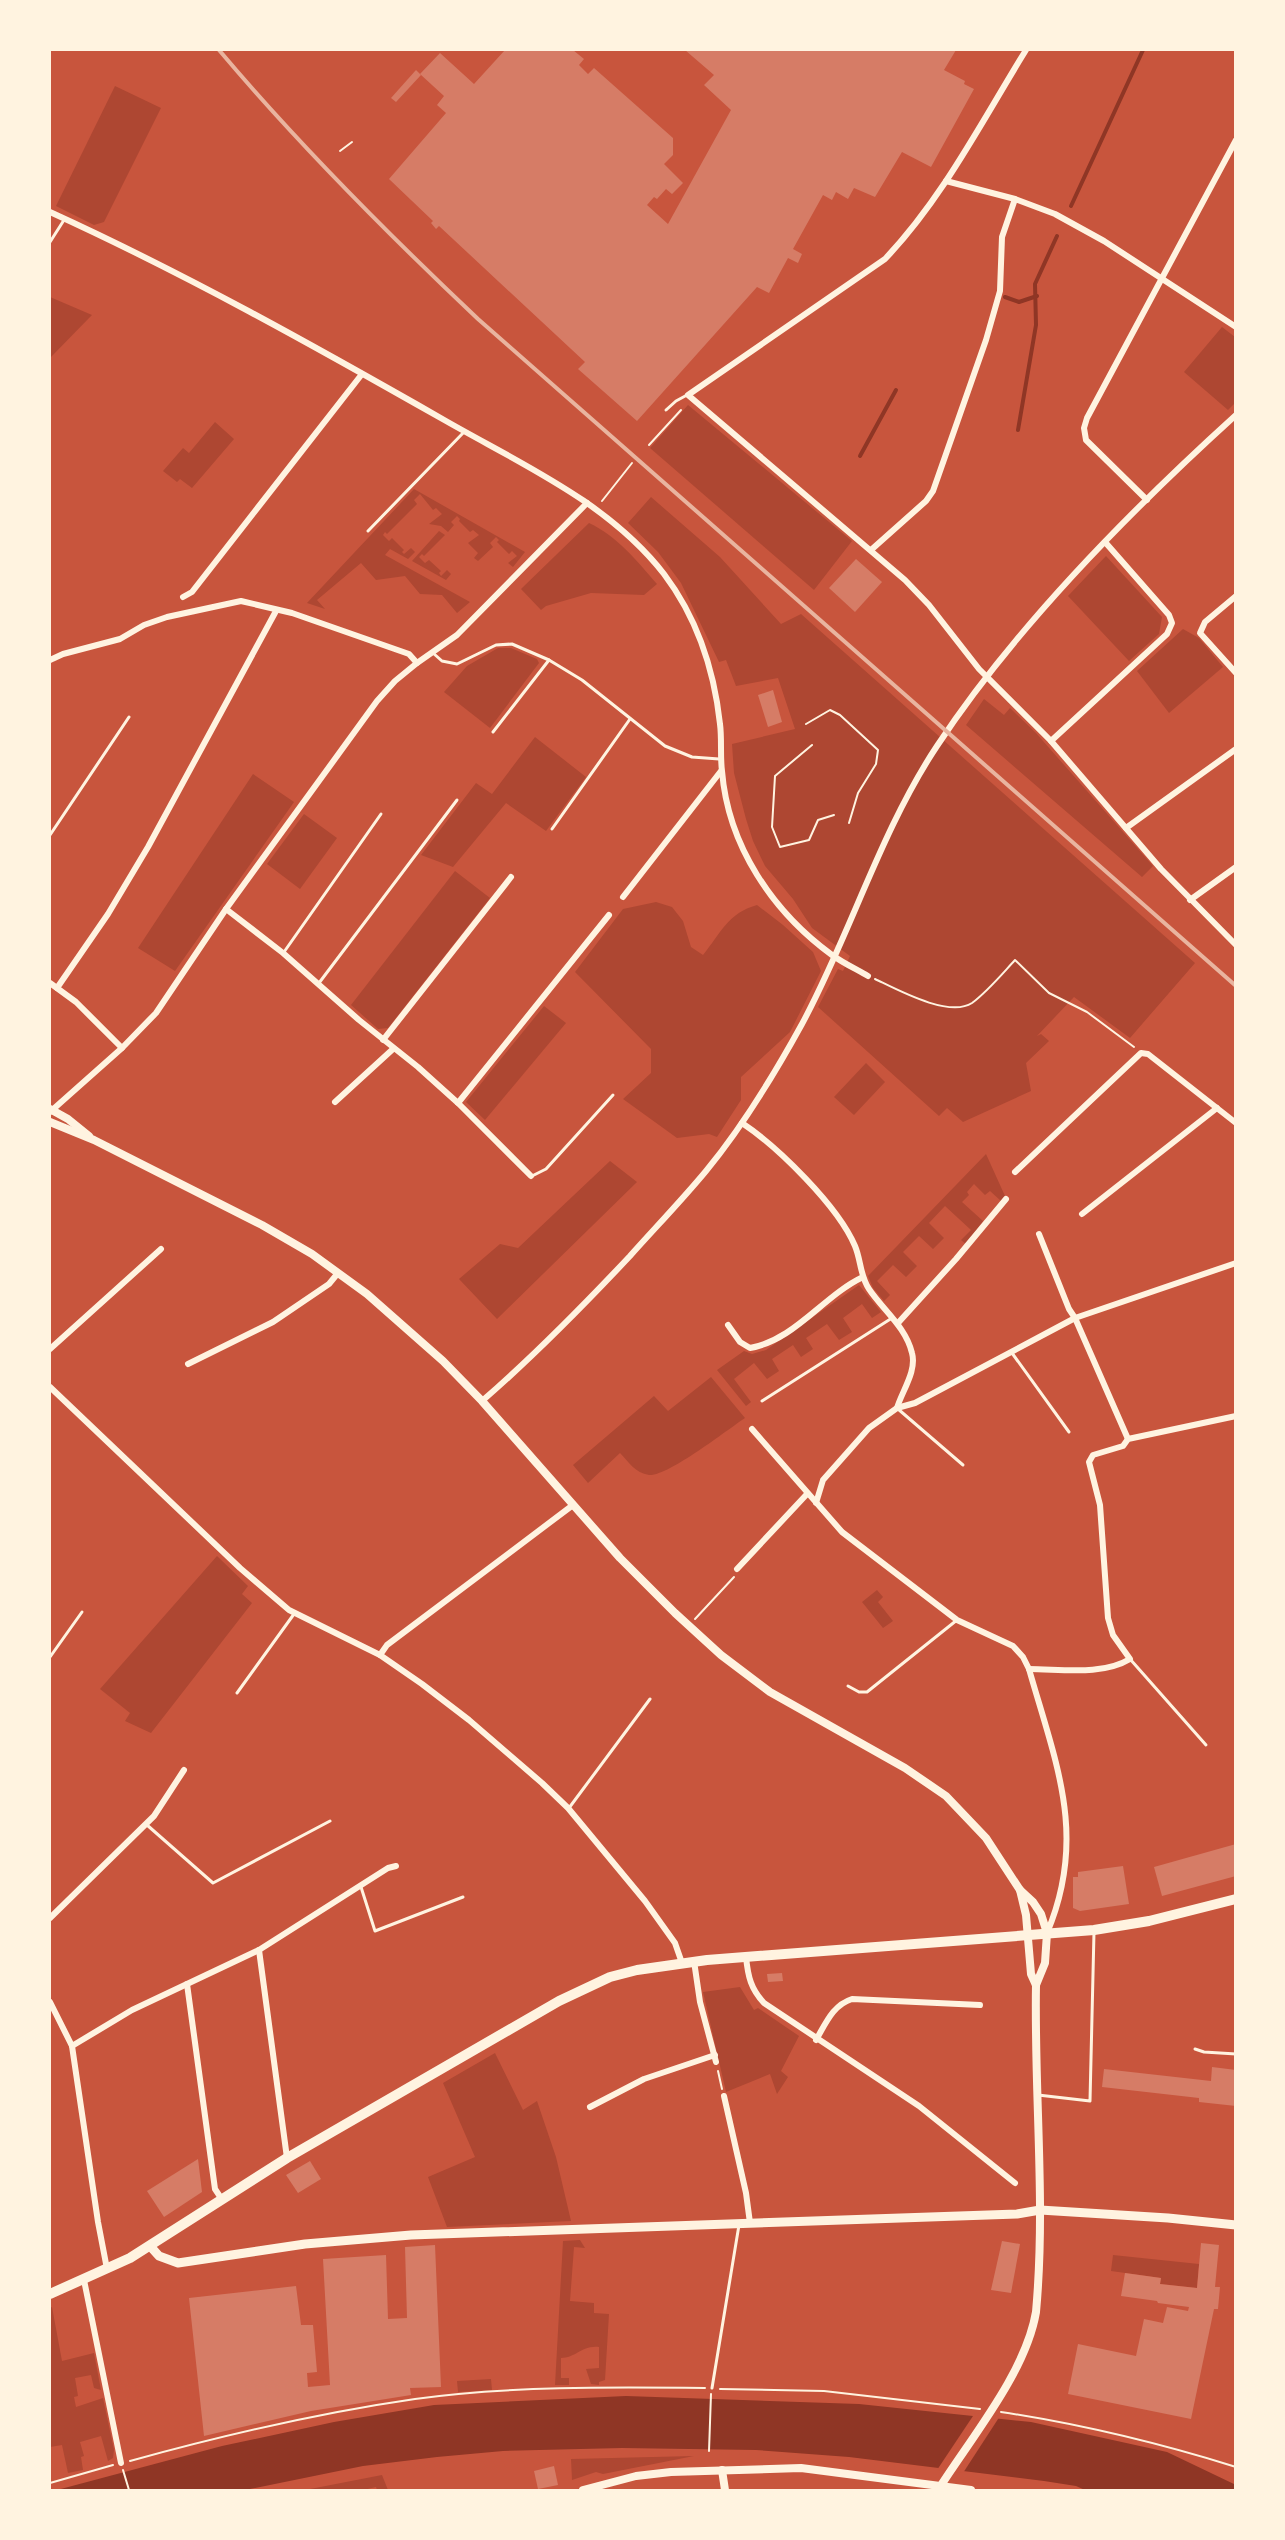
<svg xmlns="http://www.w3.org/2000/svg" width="1285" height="2540" font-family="Mulish,sans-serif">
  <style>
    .green { fill: #ae4732 }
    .water { fill: #8f3625 }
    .pier { fill: #c8553d }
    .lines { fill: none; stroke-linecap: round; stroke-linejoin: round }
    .stream { stroke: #8f3625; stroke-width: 4 }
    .building { fill: #d67c66 }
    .path { stroke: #fff3e0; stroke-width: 2 }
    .service { stroke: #fff3e0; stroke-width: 3 }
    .minor { stroke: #fff3e0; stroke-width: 6 }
    .tertiary { stroke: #fff3e0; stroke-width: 8 }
    .secondary { stroke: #fff3e0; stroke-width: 9 }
    .primary { stroke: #fff3e0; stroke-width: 10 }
    .rail { stroke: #e9b49f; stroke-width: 4 }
  </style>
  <rect width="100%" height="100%" fill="#c8553d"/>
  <g class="green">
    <path d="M115 86 161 108 104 222 94 225 56 206Z"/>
    <path d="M50 297 92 315 50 358Z"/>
    <path d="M1222 327 1235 337V403L1228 410 1184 372Z"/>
    <path d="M688 405 852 541 814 590 650 448Z"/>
    <path d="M215 422 234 439 192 488 180 479 177 482 163 471 183 448 189 453Z"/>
    <path d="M414 489 525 552 513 567 508 563 517 556 512 551 509 554 497 542 499 540 496 537 490 543 493 547 478 561 474 558 478 553 468 543 479 535 473 530 470 532 459 521 460 519 457 516 451 522 454 525 448 532 441 526 429 524 442 514 436 508 433 510 420 494 414 500 417 504 387 534 385 532 383 535 389 541 392 538 404 550 402 552 404 554 411 548 415 552 408 559 390 549 385 555 470 602 457 613 442 595 420 594 405 576 376 580 361 563 317 600 325 609 307 603Z"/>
    <path d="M651 497 720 557 781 624 801 614 1195 963 1130 1038 1074 997 1037 1036 1041 1034 1049 1041 1026 1063 1031 1091 963 1122 947 1108 939 1116 818 1007 838 969 843 971 850 956 812 928 793 899 765 866 753 841 746 819 734 773 732 744 795 729 778 678 736 686 726 660 719 662 681 583 658 552 628 523Z"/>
    <path d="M589 523C617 536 637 561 657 584L644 595 591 593 546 606 541 610 521 589Z"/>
    <path d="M439 531 445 535 424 556 422 554 419 557 425 563 429 560 441 571 439 573 441 576 447 570 451 574 446 580 412 561Z"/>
    <path d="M1106 556 1162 617 1159 634 1129 661 1068 596Z"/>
    <path d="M1183 629 1199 638 1223 667 1169 713 1137 671Z"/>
    <path d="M498 648H511L537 659 539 663 490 728 444 692 467 666Z"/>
    <path d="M984 699 1004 715 1010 708 1036 733 1153 866 1142 877 966 725Z"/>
    <path d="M535 737 586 777 546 831 506 803 453 867 421 855 476 783 492 794Z"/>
    <path d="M253 774 294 802 175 971 138 948Z"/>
    <path d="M304 814 337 838 300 889 267 864Z"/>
    <path d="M455 871 490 898 388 1028 378 1029 351 1005Z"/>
    <path d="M656 902 672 907 683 921 691 947 703 955C721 933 728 913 757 905L783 925 813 952 821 971 790 1032 741 1077V1100L717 1137 709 1134 677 1138 623 1099 651 1073V1049L575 972 623 909Z"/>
    <path d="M544 1006 566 1023 485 1120 466 1102Z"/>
    <path d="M866 1063 885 1082 854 1115 834 1097Z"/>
    <path d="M986 1154 1005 1196 1001 1201 990 1191 985 1195 974 1184 967 1192 969 1195 962 1202 983 1221 966 1244 961 1240 971 1230 945 1206 929 1223 944 1238 933 1249 919 1236 903 1252 917 1266 906 1277 893 1265 877 1281 890 1295 884 1301 873 1288 868 1276Z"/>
    <path d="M610 1161 637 1182 497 1319 459 1279 500 1244 518 1248Z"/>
    <path d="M859 1285 881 1312 872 1318 862 1304 843 1318 852 1332 839 1340 827 1324 806 1338 813 1349 801 1357 793 1345 772 1359 779 1371 767 1379 754 1363 734 1379 751 1402 746 1406 717 1370 744 1351 752 1354 766 1350Z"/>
    <path d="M711 1377 745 1418C727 1430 667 1477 649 1475 635 1473 629 1462 620 1453L588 1483 573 1465 654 1396 668 1411Z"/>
    <path d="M217 1556 248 1586 242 1594 252 1603 151 1733 125 1721 130 1713 100 1689Z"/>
    <path d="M877 1590 883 1597 878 1602 893 1621 883 1628 862 1602Z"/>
    <path d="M740 1987 754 2010 758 2008 799 2036 781 2071 788 2077 777 2094 770 2074 726 2092 703 1992Z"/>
    <path d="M495 2053 523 2110 537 2101 556 2157 571 2221 447 2227 428 2177 475 2157 443 2083Z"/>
    <path d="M580 2240 585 2248 574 2247 570 2301 594 2303V2313L609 2314 605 2380 599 2382V2385L591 2384 586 2369 599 2368V2347C582 2345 576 2358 561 2358V2378H569V2385H555L563 2241Z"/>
    <path d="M1113 2255 1199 2264 1197 2288 1160 2284 1161 2278 1111 2271Z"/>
    <path d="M52 2307 62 2361 94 2353 101 2390 94 2388 91 2375 75 2378 78 2396 74 2397 76 2407 103 2398 114 2450 113 2458 108 2461 101 2436 80 2442 84 2456 81 2457 83 2470 68 2473 62 2445 50 2447V2308Z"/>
    <path d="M491 2379 492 2390 458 2392 457 2381Z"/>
    <path d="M694 2456 603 2474 596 2472 572 2480 571 2459Z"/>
    <path d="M382 2475 388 2490H377L376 2487 363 2490H305Z"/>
  </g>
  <path class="water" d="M626 2396 859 2404 1031 2422 1167 2452 1236 2485 1235 2490H1085L1076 2486 1044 2481 849 2457 756 2450 622 2448 503 2451 437 2457 363 2466 245 2490H57L222 2446 334 2422 434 2405Z"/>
  <path class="pier" d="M975 2413 1000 2416 963 2473 937 2470Z"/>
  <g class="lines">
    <g class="stream">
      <path d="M1071 206 1143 50"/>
      <path d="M1005 297 1019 302 1037 296"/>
      <path d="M1018 430 1036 325 1035 284 1057 236"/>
      <path d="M860 456 896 390"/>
    </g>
  </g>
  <g class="building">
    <path d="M505 50H573L584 59 579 65 588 74 594 68 673 138V155L664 164 683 183 672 194 666 189 657 199 654 197 647 205 668 224 731 110 704 85 714 75 685 50H956L944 70 965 81 964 84 974 89 931 167 902 152 875 197 854 188 848 199 836 192 832 200 823 195 793 249 802 254 798 263 788 258 769 293 757 287 637 421 578 369 585 362 439 226 436 229 431 223 433 221 389 179 446 113 437 105 444 96 420 74 440 53 474 84Z"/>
    <path d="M416 70 421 75 396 102 391 98Z"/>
    <path d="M856 559 882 582 855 612 829 588Z"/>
    <path d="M773 690 782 722 768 727 758 695Z"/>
    <path d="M1236 1844V1876L1162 1896 1154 1867Z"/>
    <path d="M1123 1866 1129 1904 1080 1911 1073 1908V1877H1078V1872Z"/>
    <path d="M782 1973 783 1981 768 1982 767 1974Z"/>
    <path d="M1212 2067 1236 2070V2106L1199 2102V2098L1102 2087 1104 2069 1211 2081Z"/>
    <path d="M198 2159 202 2192 164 2217 147 2191Z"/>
    <path d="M310 2161 321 2179 298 2193 286 2175Z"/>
    <path d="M1002 2241 1020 2244 1011 2293 991 2290Z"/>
    <path d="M1201 2243 1219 2245 1215 2287H1220L1218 2309H1214L1191 2419 1068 2394 1078 2344 1136 2356 1144 2319 1163 2323 1167 2307 1188 2311 1189 2307 1158 2303 1157 2301 1121 2296 1125 2273 1161 2278 1160 2284 1197 2288Z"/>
    <path d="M435 2245 441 2387 410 2388 411 2395 311 2411 204 2436 189 2298 296 2286 301 2325H313L317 2372 307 2373 308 2387 330 2385 323 2259 386 2255 388 2319 407 2318 405 2247Z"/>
    <path d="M554 2466 558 2485 538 2489 534 2471Z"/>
  </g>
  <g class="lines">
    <g class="path">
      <path d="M340 151 352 142"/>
      <path d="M649 445 681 410"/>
      <path d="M602 501 632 463"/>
      <path d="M806 724 830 710 840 715 878 750 876 764 858 793 849 823"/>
      <path d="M812 745 775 776 772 827 780 847 809 840 818 820 834 815"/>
      <path d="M875 979C898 990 949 1018 972 1003 988 991 1002 974 1015 960L1049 993 1087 1012 1134 1047"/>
      <path d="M695 1619 734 1577"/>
      <path d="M718 2071 722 2089"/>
      <path d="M720 2389 824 2391 980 2409"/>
      <path d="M1001 2412C1080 2424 1159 2443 1236 2467"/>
      <path d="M709 2451 711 2394"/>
      <path d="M130 2461C224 2435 318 2413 415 2399 508 2386 611 2387 705 2388"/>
      <path d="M123 2470 129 2490"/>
      <path d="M50 2483 113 2465"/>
    </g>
    <g class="service">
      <path d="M50 242 64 220"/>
      <path d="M666 410 676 401 687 395"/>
      <path d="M368 531 464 432"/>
      <path d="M433 653 442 661 457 664 496 645 512 644 549 660 582 680 665 746 692 757 719 759"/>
      <path d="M493 732 549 660"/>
      <path d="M552 829 630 719"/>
      <path d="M50 835 129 717"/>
      <path d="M284 952 381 814"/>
      <path d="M319 983 457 800"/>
      <path d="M532 1176 546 1169 613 1095"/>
      <path d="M1012 1353 1069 1432"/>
      <path d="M762 1401 892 1318"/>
      <path d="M898 1409 963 1465"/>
      <path d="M50 1657 82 1612"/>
      <path d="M1130 1659 1206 1745"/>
      <path d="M848 1686 859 1692H867L957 1620"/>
      <path d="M237 1693 294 1614"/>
      <path d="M569 1808 650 1699"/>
      <path d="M147 1825 213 1883 330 1821"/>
      <path d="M361 1887 375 1931 463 1897"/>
      <path d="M1195 2049 1204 2052 1236 2054"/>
      <path d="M1038 2095 1090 2101 1094 1932"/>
      <path d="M712 2388 739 2225"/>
    </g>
    <g class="minor">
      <path d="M1026 50C982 121 943 198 885 259L688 395 905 580 929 605 979 669 1051 741 1161 869 1236 945"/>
      <path d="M946 181 1015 199 1055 214 1104 241 1236 327"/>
      <path d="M50 212C186 274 316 347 446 421 523 465 609 503 664 574 698 619 714 669 720 724 722 739 720 756 722 771 728 846 773 912 832 955 843 963 856 969 868 976"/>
      <path d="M1147 500 1086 440 1084 428 1087 418 1236 140"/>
      <path d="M871 550 926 501 933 491 986 340 1000 291 1002 237 1015 199"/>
      <path d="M1236 596 1205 622 1200 633 1236 673"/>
      <path d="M183 597 192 592 362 374"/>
      <path d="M50 660 63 654 120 639 144 625 167 617 241 601 292 613 409 654 417 663"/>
      <path d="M1051 741 1167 634 1172 623 1169 615 1105 542"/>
      <path d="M1126 828 1236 749"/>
      <path d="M623 897 721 771"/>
      <path d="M1190 900 1236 867"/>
      <path d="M226 909 283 953 359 1020 418 1067 458 1103 531 1176"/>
      <path d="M50 983 76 1002 122 1048"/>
      <path d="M57 988 108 914 148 847 276 611"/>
      <path d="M383 1040 511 877"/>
      <path d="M335 1102 393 1049"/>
      <path d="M458 1103 609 915"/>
      <path d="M50 1112 122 1048 156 1013 226 909 377 701 395 681 417 663 457 635 587 503"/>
      <path d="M742 1123C778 1147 838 1206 855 1246 861 1260 860 1276 869 1289 883 1310 906 1327 912 1353 917 1371 902 1391 897 1408"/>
      <path d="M1015 1172 1141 1053 1148 1054 1236 1123"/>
      <path d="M1082 1214 1217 1108"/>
      <path d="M1039 1234 1069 1309 1075 1318 1128 1439"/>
      <path d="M898 1323 956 1259 1006 1199"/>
      <path d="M728 1325 740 1342 750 1348C795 1340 823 1296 863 1277"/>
      <path d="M50 1349 161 1249"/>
      <path d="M188 1364 273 1322 329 1284 338 1273"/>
      <path d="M50 1387 240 1568 289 1610 380 1655 422 1684 469 1720 542 1783 568 1808 645 1901 675 1943 682 1963"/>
      <path d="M482 1401C534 1356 583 1306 630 1256 655 1228 682 1200 706 1171 743 1126 774 1075 802 1024 851 933 880 832 937 746 1016 626 1129 512 1236 415"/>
      <path d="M752 1429 842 1532 957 1620 1013 1646 1023 1657 1029 1669C1056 1764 1088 1836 1047 1933"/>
      <path d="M816 1503 823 1480 869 1428 897 1408 915 1403 1075 1318 1236 1263"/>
      <path d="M737 1569 807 1494"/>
      <path d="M380 1655 387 1645 573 1505"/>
      <path d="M1029 1669C1061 1669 1102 1676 1130 1659L1113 1635 1108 1618 1100 1505 1089 1462 1093 1455 1123 1446 1128 1439 1236 1416"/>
      <path d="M50 1918 154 1816 184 1770"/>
      <path d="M259 1950 287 2158"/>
      <path d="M746 1957C748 1977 751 1989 764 2003L919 2106 1015 2183"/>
      <path d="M694 1961 700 2002 716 2062"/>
      <path d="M187 1984 215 2189 221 2198"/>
      <path d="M50 2002 72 2046 98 2222 107 2269"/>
      <path d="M816 2040C826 2023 833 2005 852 1999L980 2005"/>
      <path d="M72 2046 132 2010 259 1950 388 1868 396 1866"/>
      <path d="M724 2096 746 2193 750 2223"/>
      <path d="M590 2107 644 2079 715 2055"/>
      <path d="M84 2280 121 2463"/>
    </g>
    <g class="tertiary">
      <path d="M50 1109 68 1119 89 1136"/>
      <path d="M50 1122 94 1140 262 1225 312 1254 367 1294 443 1361 482 1401 620 1558 675 1613 721 1655 770 1692 905 1768 946 1796 986 1838 1020 1890 1033 1902 1041 1914 1047 1933 1045 1963 1036 1985"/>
      <path d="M722 2470 725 2490"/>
      <path d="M583 2490 636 2476 671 2472 801 2468 971 2490"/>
      <path d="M938 2490C971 2438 1026 2372 1036 2312 1046 2203 1034 2094 1036 1985L1031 1974 1026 1915 1020 1890"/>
    </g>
    <path class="secondary" d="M150 2246 159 2256 178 2263 305 2244 411 2235 1017 2214 1040 2210 1168 2218 1236 2225"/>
    <path class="primary" d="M50 2294 130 2258 287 2158 559 2001 610 1977 637 1970 707 1960 1094 1930 1149 1921 1236 1899"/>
    <path class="rail" d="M219 50C300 146 387 233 478 319L1236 986"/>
  </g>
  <rect width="1285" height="2540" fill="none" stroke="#fff3e0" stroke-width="102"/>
</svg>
